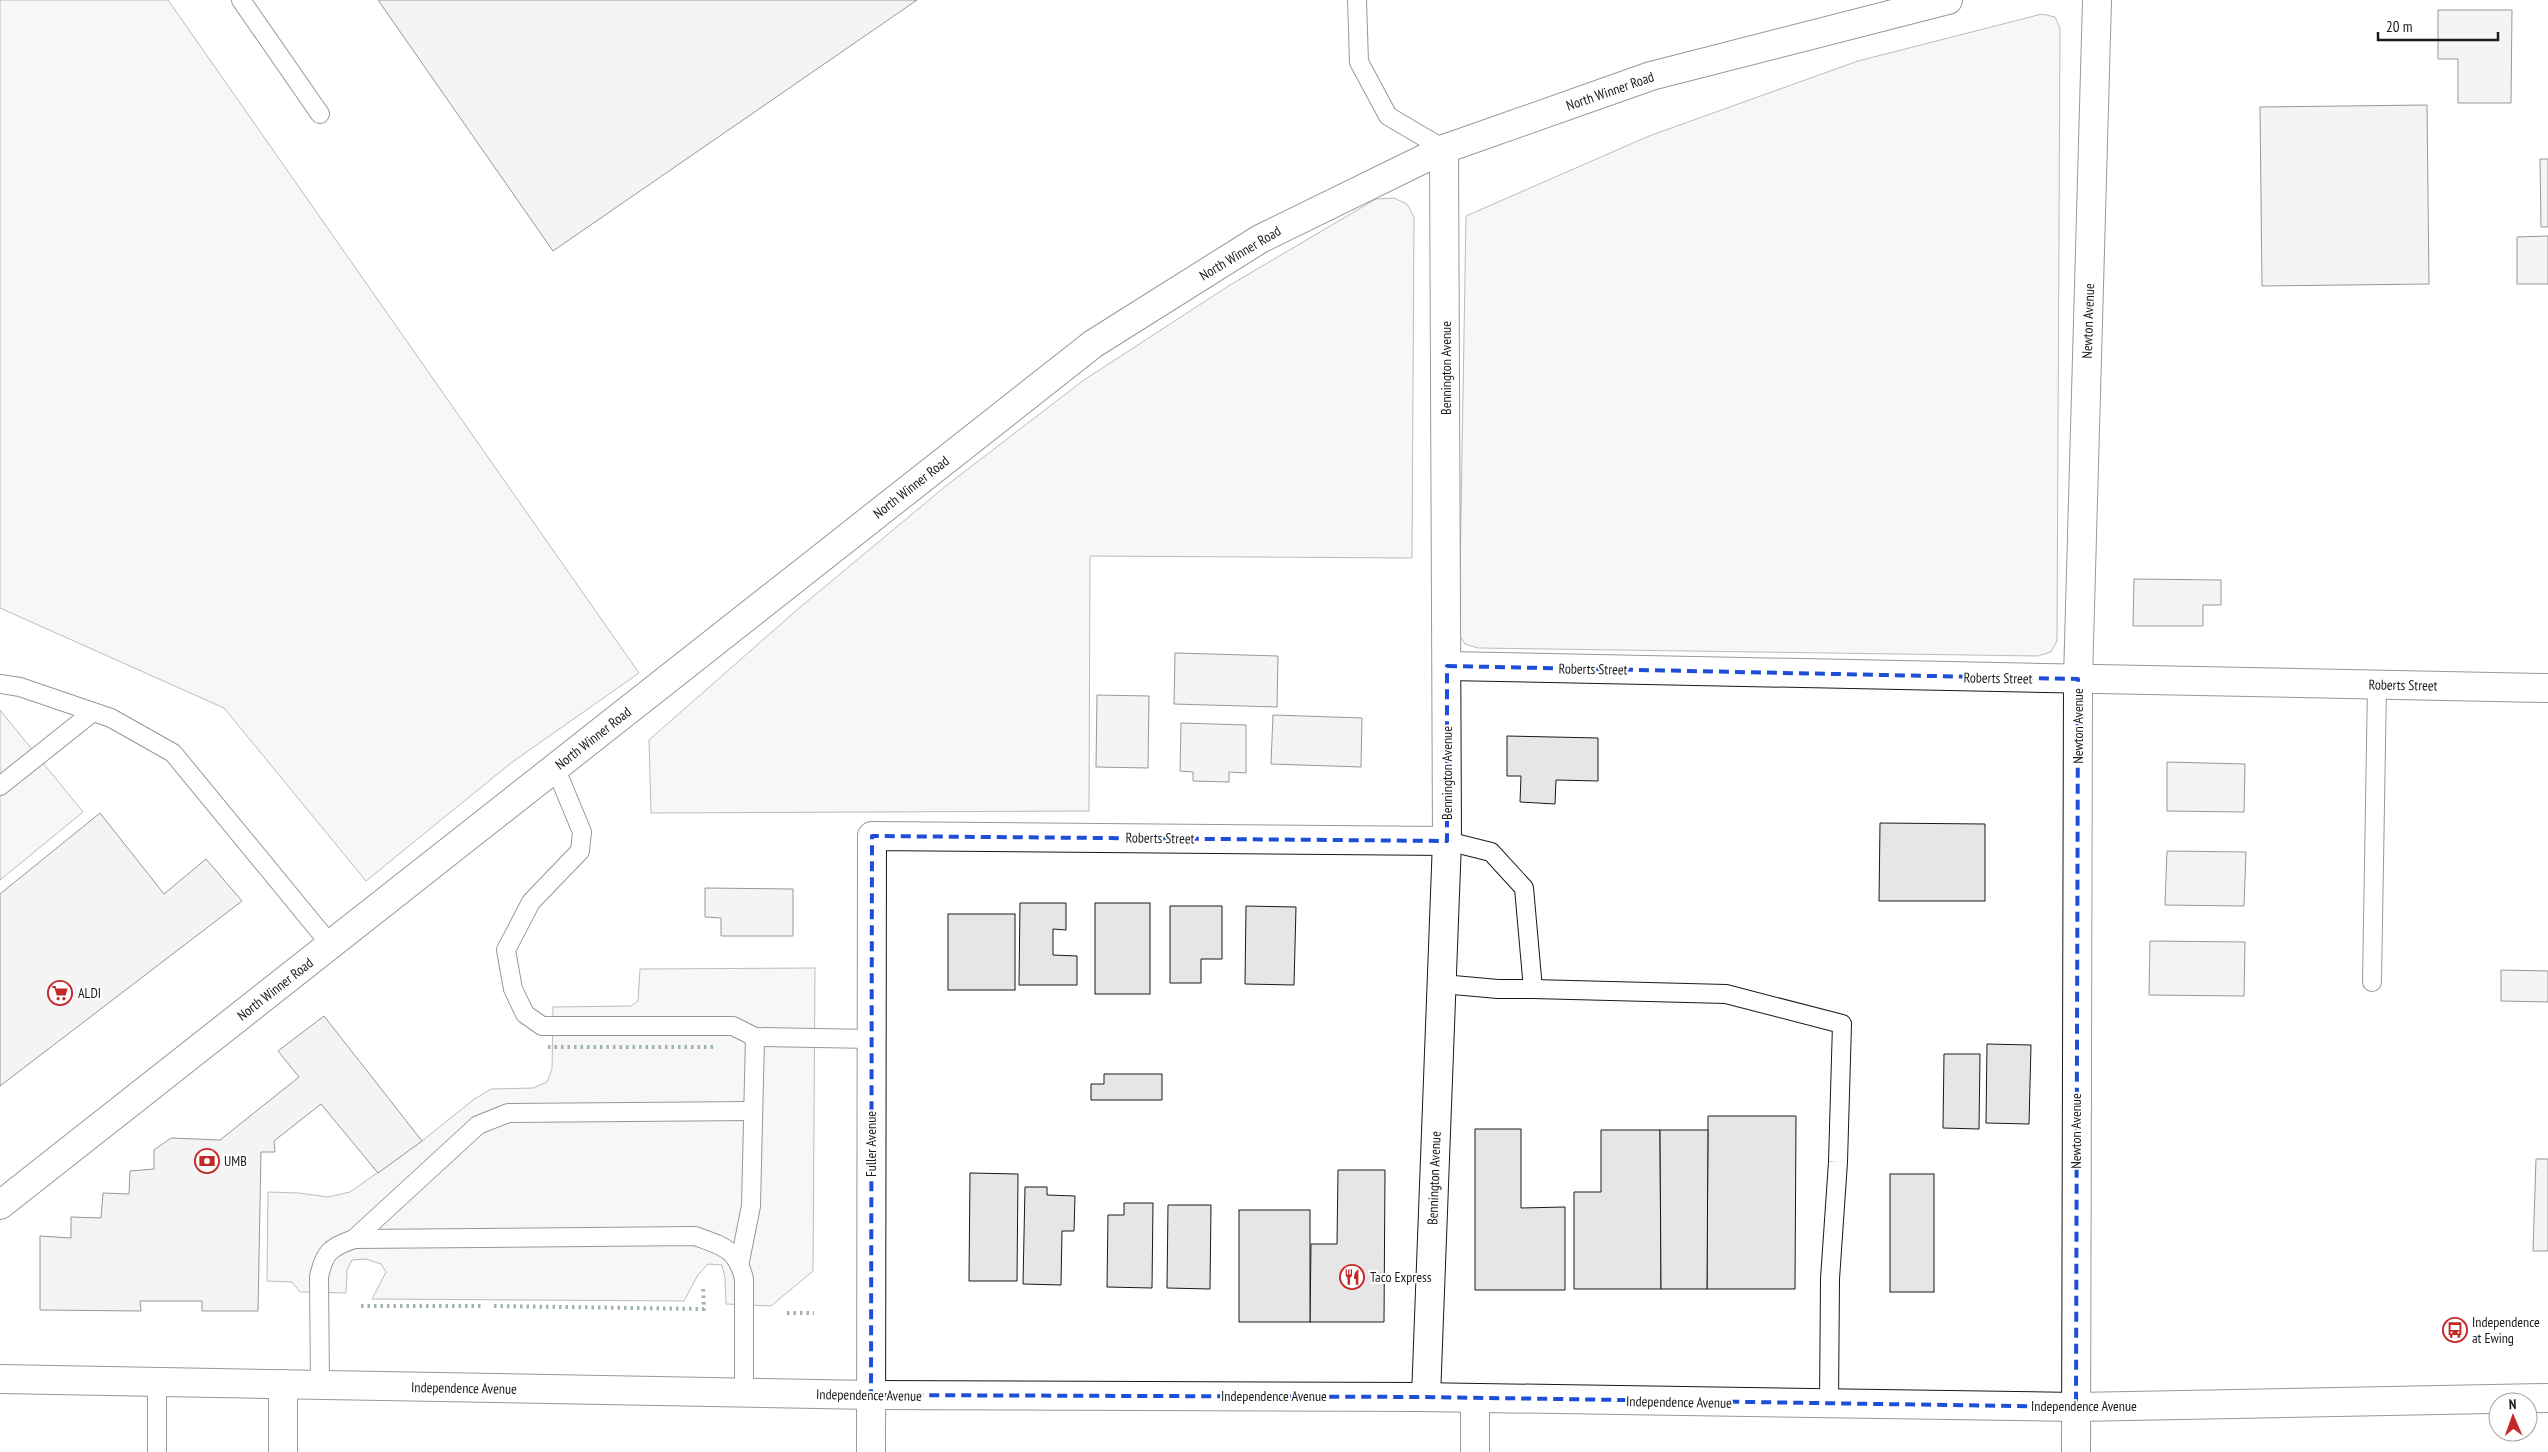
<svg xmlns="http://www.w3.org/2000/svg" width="2548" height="1452" font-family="'PT Sans Narrow',sans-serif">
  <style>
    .built { fill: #ededed; stroke: #6a6a6a }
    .building { fill: #e6e6e6; stroke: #1a1a1a }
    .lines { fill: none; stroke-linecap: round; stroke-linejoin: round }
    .lane-casing { stroke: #1a1a1a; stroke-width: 20 }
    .street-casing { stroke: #1a1a1a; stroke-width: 30 }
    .secondary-casing { stroke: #1a1a1a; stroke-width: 30 }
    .primary-casing { stroke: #1a1a1a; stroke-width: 30 }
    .lane { stroke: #fff; stroke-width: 18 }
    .street { stroke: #fff; stroke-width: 28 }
    .secondary { stroke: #fff; stroke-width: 28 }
    .primary { stroke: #fff; stroke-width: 28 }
    .hedge { stroke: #2b5a34; stroke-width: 4; stroke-dasharray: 2.5 4; stroke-linecap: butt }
    .marked { fill: none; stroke: #1d4ed8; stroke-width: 4; stroke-dasharray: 10 6; stroke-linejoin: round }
    .labels { text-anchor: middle; stroke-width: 4; stroke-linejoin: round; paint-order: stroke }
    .street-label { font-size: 14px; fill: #1a1a1a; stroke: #fff }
    .poi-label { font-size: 14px; fill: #1a1a1a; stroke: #fff; text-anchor: start }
  </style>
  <rect width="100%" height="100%" fill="#fff"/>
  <g class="built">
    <path d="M0 0H168L639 673 511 763 366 881 224 708 0 608Z"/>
    <path d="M2042 14 2055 17 2060 28 2057 641 2051 652 2038 656 1478 648 1465 644 1459 634 1466 216 1649 136 1858 61Z"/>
    <path d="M1394 198 1407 204 1414 217 1412 558 1090 556 1089 811 651 813 649 740 798 609 947 485 1084 380 1230 285 1376 199Z"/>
    <path d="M0 710 83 812 0 880Z"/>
    <path d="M815 968 813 1271 771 1306 726 1304 725 1278 722 1265 708 1264 698 1275 684 1301 372 1299 386 1272 381 1264 366 1259 352 1260 347 1270 346 1293 300 1292 292 1282 267 1281 268 1192 299 1193 328 1197 350 1192 422 1141 473 1100 491 1089 533 1088 547 1082 552 1069 553 1007 631 1006 638 1001 640 969Z"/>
  </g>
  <g class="building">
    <path d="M378 0H917L553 251Z"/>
    <path d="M2438 10H2512L2511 103H2458V59H2438Z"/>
    <path d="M2427 105 2429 284 2262 286 2260 107Z"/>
    <path d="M2540 159H2548V227H2541Z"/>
    <path d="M2548 236V284H2517V237Z"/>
    <path d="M2134 579 2221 580V605H2203V626H2133Z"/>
    <path d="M1175 653 1278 656 1277 707 1174 704Z"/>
    <path d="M1097 695 1149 696 1148 768 1096 767Z"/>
    <path d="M1273 715 1362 718 1361 767 1271 764Z"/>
    <path d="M1181 723 1246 725V773L1229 772V782L1193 781V772L1180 771Z"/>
    <path d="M1507 736 1598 738V781L1556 780 1555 804 1520 802 1521 776H1507Z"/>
    <path d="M2167 762 2245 764 2244 812 2167 811Z"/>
    <path d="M100 813 164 894 206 859 242 901 0 1086V894Z"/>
    <path d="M1880 823 1985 824V901H1879Z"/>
    <path d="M2167 851 2246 852 2244 906 2165 905Z"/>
    <path d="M705 888 793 889V936H721V918L705 917Z"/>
    <path d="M1020 903H1066V930L1053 929V955L1077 956V985H1019Z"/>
    <rect x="1095" y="903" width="55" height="91"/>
    <path d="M1170 906H1222V959H1201V983H1170Z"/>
    <path d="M1246 906 1296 907 1294 985 1245 984Z"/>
    <rect x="948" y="914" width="67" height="76"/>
    <path d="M2150 941 2245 942 2244 996 2149 995Z"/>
    <path d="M2501 970 2548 971V1002L2501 1001Z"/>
    <path d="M324 1016 422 1141 378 1173 321 1104 274 1141 275 1152H261L258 1311H202V1301H140L141 1311 40 1310V1236L71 1238V1217L101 1218 103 1193 129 1194 130 1171 154 1169V1150L171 1138 220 1140 299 1077 278 1051Z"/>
    <path d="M1987 1044 2031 1045 2029 1124 1986 1123Z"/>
    <path d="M1944 1054H1980L1979 1129 1943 1128Z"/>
    <path d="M1104 1074H1162V1100H1091V1084H1104Z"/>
    <path d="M1708 1116H1796L1795 1289H1707Z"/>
    <path d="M1475 1129H1521V1208L1565 1207V1290H1475Z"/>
    <path d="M1601 1130H1660L1661 1289H1574V1192H1601Z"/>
    <path d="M1660 1130H1708L1707 1289H1661Z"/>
    <path d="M2536 1159H2548V1251H2533Z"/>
    <path d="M1338 1170H1385L1384 1322H1310L1311 1244H1337Z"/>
    <path d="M970 1173 1018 1174 1017 1281H969Z"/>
    <rect x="1890" y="1174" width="44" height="118"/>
    <path d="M1025 1187H1047V1195L1075 1196 1074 1231H1062L1061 1285 1023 1284Z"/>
    <path d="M1124 1203H1153L1152 1288 1107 1287 1108 1215H1124Z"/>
    <path d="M1168 1205H1211L1210 1289 1167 1288Z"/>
    <rect x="1239" y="1210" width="71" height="112"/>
  </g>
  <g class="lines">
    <defs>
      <g id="lane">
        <path d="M241 0 320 114"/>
        <path d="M1357 0 1359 62 1388 116 1444 149"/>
        <path d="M0 684 20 687 111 718 173 753 330 944"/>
        <path d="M555 767 582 832 580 851 531 902 506 950 513 989 525 1014 542 1026H733L755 1037 871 1039"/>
        <path d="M0 786 93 712"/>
        <path d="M2372 982 2377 685"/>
        <path d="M1442 984 1498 989H1533L1524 888 1491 852 1447 841"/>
        <path d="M1533 989 1726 994 1842 1024 1838 1162 1830 1279 1829 1404"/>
        <path d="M354 1239 478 1125 508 1113 753 1111"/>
        <path d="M740 1261 751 1206 755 1037"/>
        <path d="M320 1385 319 1277C324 1252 331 1247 354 1239L695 1236C722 1246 737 1248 744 1279V1393"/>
        <path d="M157 1452V1382"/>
      </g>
      <g id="street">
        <path d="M1447 666 2548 688"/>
        <path d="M0 1205 1093 344 1260 239 1444 149 1651 76 1948 0"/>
        <path d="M1426 1397 1447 841 1444 149"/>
        <path d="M283 1452V1384"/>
        <path d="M871 1452 872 836 1447 841"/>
        <path d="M2076 1452 2078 679 2097 0"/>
      </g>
      <path id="secondary" d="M1475 1399V1452"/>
      <path id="primary" d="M0 1379 871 1395 1418 1397 2076 1407 2548 1398"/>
    </defs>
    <use href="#lane" class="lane-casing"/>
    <use href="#street" class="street-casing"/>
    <use href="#secondary" class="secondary-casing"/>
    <use href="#primary" class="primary-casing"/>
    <use href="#lane" class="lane"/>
    <use href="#street" class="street"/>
    <use href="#secondary" class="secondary"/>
    <use href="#primary" class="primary"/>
    <g class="hedge">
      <path d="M548 1047H717"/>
      <path d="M361 1306H484"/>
      <path d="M494 1306 704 1309 703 1285"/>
      <path d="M787 1313H814"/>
    </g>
  </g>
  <path d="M0 0H2548V1452H0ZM1447 666 2078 679 2076 1407 1426 1397 871 1395 872 836 1447 841Z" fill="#fff" fill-opacity=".55" fill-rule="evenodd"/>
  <path class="marked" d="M1447 666 2078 679 2076 1407 1426 1397 871 1395 872 836 1447 841Z"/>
  <defs>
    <symbol id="supermarket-ring" viewBox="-11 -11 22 22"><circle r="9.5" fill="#fff" stroke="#c62828" stroke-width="1.5"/><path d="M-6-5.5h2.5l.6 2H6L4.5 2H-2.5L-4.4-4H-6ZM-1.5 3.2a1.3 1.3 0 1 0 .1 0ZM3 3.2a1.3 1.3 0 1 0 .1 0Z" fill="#c62828"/></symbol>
    <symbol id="bank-ring" viewBox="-11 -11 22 22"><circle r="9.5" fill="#fff" stroke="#c62828" stroke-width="1.5"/><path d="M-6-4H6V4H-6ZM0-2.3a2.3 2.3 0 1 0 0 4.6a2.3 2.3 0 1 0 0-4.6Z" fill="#c62828"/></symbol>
    <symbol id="restaurant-ring" viewBox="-11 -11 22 22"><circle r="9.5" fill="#fff" stroke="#c62828" stroke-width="1.5"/><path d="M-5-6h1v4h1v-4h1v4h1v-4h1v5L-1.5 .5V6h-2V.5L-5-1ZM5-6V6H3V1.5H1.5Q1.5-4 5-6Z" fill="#c62828"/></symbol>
    <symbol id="bus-ring" viewBox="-11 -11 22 22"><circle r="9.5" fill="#fff" stroke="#c62828" stroke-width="1.5"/><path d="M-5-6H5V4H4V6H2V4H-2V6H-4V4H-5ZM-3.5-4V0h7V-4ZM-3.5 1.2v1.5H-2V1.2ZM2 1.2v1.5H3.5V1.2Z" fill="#c62828"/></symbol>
  </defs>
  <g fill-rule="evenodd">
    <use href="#supermarket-ring" x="46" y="979" width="28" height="28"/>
    <use href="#bank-ring" x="193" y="1147" width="28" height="28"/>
    <use href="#restaurant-ring" x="1338" y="1263" width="28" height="28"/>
    <use href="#bus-ring" x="2441" y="1316" width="28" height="28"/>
  </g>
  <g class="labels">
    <g class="street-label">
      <text transform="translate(1610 91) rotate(-19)" y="5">North Winner Road</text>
      <text transform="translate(1240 253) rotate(-31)" y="5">North Winner Road</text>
      <text transform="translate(2088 321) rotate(-88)" y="5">Newton Avenue</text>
      <text transform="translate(1446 368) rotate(-90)" y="5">Bennington Avenue</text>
      <text transform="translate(911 487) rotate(-38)" y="5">North Winner Road</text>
      <text transform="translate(1593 669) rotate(1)" y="5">Roberts Street</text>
      <text transform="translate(1998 678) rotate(1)" y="5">Roberts Street</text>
      <text transform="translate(2403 685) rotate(1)" y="5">Roberts Street</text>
      <text transform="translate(2078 726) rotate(-90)" y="5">Newton Avenue</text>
      <text transform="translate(593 738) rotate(-38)" y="5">North Winner Road</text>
      <text transform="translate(1447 773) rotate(-90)" y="5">Bennington Avenue</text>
      <text transform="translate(1160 838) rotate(1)" y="5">Roberts Street</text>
      <text transform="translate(275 989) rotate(-38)" y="5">North Winner Road</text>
      <text transform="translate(2076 1131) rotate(-90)" y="5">Newton Avenue</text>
      <text transform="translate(871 1144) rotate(-90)" y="5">Fuller Avenue</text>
      <text transform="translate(1434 1178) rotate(-88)" y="5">Bennington Avenue</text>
      <text transform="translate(464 1388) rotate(1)" y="5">Independence Avenue</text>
      <text transform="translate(869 1395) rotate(1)" y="5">Independence Avenue</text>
      <text x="1274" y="1401">Independence Avenue</text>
      <text transform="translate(1679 1402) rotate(1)" y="5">Independence Avenue</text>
      <text x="2084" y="1411">Independence Avenue</text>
    </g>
    <g class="poi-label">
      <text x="78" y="998">ALDI</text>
      <text x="224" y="1166">UMB</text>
      <text x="1370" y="1282">Taco Express</text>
      <text x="2472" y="1327">Independence<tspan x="2472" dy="16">at Ewing</tspan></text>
    </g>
  </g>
  <g transform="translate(2513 1417) rotate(358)"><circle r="24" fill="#ffffff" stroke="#a3a3a3"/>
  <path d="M0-4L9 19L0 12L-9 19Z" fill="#c62828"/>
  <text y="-8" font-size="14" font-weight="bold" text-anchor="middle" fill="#1a1a1a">N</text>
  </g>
  <path d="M2378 32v8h120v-8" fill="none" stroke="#1a1a1a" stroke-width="2.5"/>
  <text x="2386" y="32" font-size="15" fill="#1a1a1a" stroke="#ffffff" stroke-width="4" paint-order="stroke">20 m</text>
</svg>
